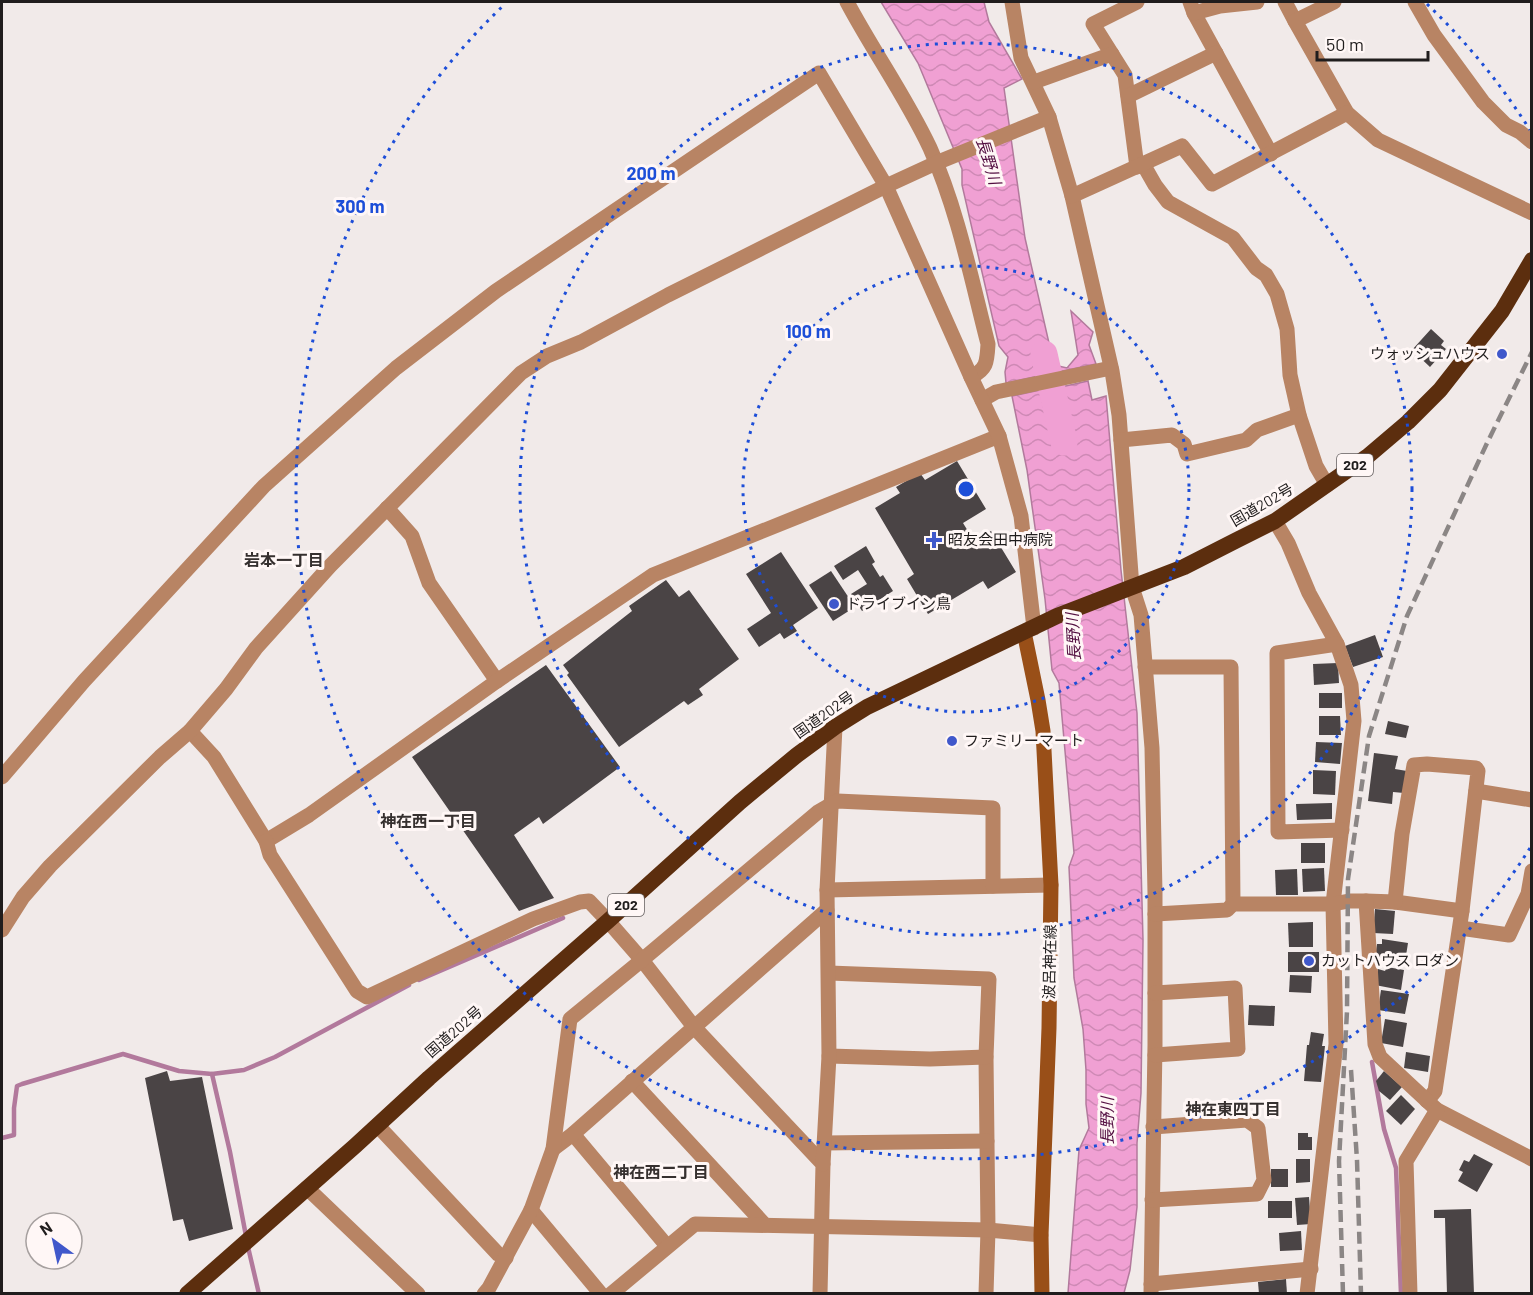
<svg xmlns="http://www.w3.org/2000/svg" width="1533" height="1295" font-family="Barlow,'Noto Sans JP',sans-serif">
  <style>
    .water { fill: url(#water-waves); stroke: #b2799c; stroke-width: 1.5 }
    .lines { fill: none; stroke-linecap: round; stroke-linejoin: round }
    .stream { stroke: #b2799c; stroke-width: 4.5 }
    .river { stroke: #f0a0d3; stroke-width: 27 }
    .building { fill: #4a4445 }
    .minor { stroke: #b88464; stroke-width: 15 }
    .secondary { stroke: #994f18; stroke-width: 15 }
    .trunk { stroke: #5c2e0e; stroke-width: 16 }
    .rail { stroke: #8b8685; stroke-width: 4.5; stroke-dasharray: 12 6; stroke-linecap: butt }
    .ring { fill: none; stroke: #1d4ed8; stroke-width: 3; stroke-dasharray: 3 6 }
    .poi-dot { fill: #4058cb; stroke: #fff7f6; stroke-width: 2 }
    .labels { text-anchor: middle; stroke-width: 6; stroke-linejoin: round; paint-order: stroke }
    .shield { fill: #fff7f6; stroke: #635e5e; stroke-width: 1.5 }
    .shield-label { font-size: 14px; font-weight: bold; fill: #201d1d }
    .poi-label { font-size: 15px; fill: #201d1d; stroke: #fff7f6; text-anchor: start }
    .street-label { font-size: 15px; fill: #201d1d; stroke: #fff7f6 }
    .water-label { font-size: 16px; font-style: italic; fill: #530e41; stroke: #fff7f6 }
    .neighbourhood-label { font-size: 16px; font-weight: bold; fill: #36302f; stroke: #fff7f6 }
    .centre { fill: #1d4ed8; stroke: #fff7f6; stroke-width: 3 }
    .ring-label { font-size: 18px; text-anchor: middle; font-weight: bold; fill: #1d4ed8; stroke: #fff7f6; stroke-width: 6; stroke-linejoin: round; paint-order: stroke }
  </style>
  <defs>
    <pattern id="water-waves" width="16" height="10" patternUnits="userSpaceOnUse" patternTransform="scale(1.5)"><rect width="16" height="10" fill="#f0a0d3"/><path d="M0 5q4-4 8 0t8 0" fill="none" stroke="#ce89b5"/></pattern>
  </defs>
  <rect width="100%" height="100%" fill="#f1eae9"/>
  <g class="water">
    <path d="M881 2H984L989 22 1022 79 1004 88 1025 238 1054 365 1067 368 1078 355 1071 311 1093 332 1089 345 1096 364 1006 383 1005 372 1008 357 999 346 962 185V169L918 63Z"/>
    <path d="M1088 381 1092 400 1106 396 1121 570 1137 713 1143 940 1141 1093 1137 1143V1207L1130 1270 1124 1293H1068L1079 1150 1089 1128 1086 1104V1070L1083 1029 1074 978 1069 867 1074 853 1059 683 1052 670 1045 599 1027 470 1012 396 1040 390 1044 409 1063 405 1061 387Z"/>
  </g>
  <g class="lines">
    <g class="stream">
      <path d="M419 980 563 918"/>
      <path d="M1372 1062 1384 1129 1396 1168 1401 1294"/>
      <path d="M212 1074 230 1152 246 1236"/>
      <path d="M2 1138 14 1135V1108L17 1086 22 1084 123 1054 179 1071 212 1074 244 1070 275 1057 409 985"/>
      <path d="M248 1247 259 1294"/>
    </g>
    <path class="river" d="M1044 354 1064 442"/>
  </g>
  <g class="building">
    <path d="M1431 329 1444 341 1441 345 1446 349 1430 367 1412 350Z"/>
    <path d="M957 461 986 509 963 523 974 541 991 531 1016 572 988 589 983 581 928 614 907 579 914 574 875 508 900 493 896 487 920 473 925 480Z"/>
    <path d="M866 546 875 562 872 564 880 577 883 575 893 591 862 611 851 594 867 584 858 570 843 580 834 566Z"/>
    <path d="M781 552 818 608 793 625 797 631 784 639 780 633 759 647 747 629 771 613 746 574Z"/>
    <path d="M831 571 855 607 833 621 809 585Z"/>
    <path d="M666 580 679 597 689 590 739 659 699 689 703 695 688 705 684 701 619 747 567 675 569 673 563 665 632 611 629 606Z"/>
    <path d="M1375 635 1383 657 1353 667 1345 646Z"/>
    <path d="M1338 663 1339 683 1314 685 1313 664Z"/>
    <path d="M546 665 620 767 543 824 539 817 514 835 554 898 519 911 412 757Z"/>
    <rect x="1319" y="693" width="23" height="15"/>
    <path d="M1319 716H1340L1341 735H1319Z"/>
    <path d="M1388 721 1409 726 1406 738 1385 734Z"/>
    <path d="M1316 742 1342 743 1340 764 1315 762Z"/>
    <path d="M1374 753 1398 756 1395 769 1407 771 1404 793 1393 792 1392 804 1368 801Z"/>
    <path d="M1313 770 1336 771 1335 795 1313 794Z"/>
    <path d="M1332 803V819L1297 820 1296 804Z"/>
    <rect x="1301" y="843" width="24" height="20"/>
    <path d="M1324 868 1325 891 1303 892 1302 869Z"/>
    <path d="M1297 869 1298 895H1276L1275 870Z"/>
    <path d="M1375 909 1395 911 1393 934 1373 933Z"/>
    <path d="M1313 922V947H1289L1288 923Z"/>
    <path d="M1382 939 1408 943 1405 962 1375 957 1377 944H1382Z"/>
    <rect x="1288" y="952" width="31" height="20"/>
    <path d="M1387 967 1404 970 1401 990 1375 985 1378 969 1385 971Z"/>
    <path d="M1290 975 1312 976 1311 993 1289 992Z"/>
    <path d="M1381 990 1409 994 1405 1014 1378 1010Z"/>
    <path d="M1249 1005 1275 1006 1274 1026 1248 1025Z"/>
    <path d="M1385 1019 1407 1023 1403 1047 1381 1043Z"/>
    <path d="M1311 1032 1324 1034 1322 1046H1325L1321 1082 1304 1081 1307 1045H1309Z"/>
    <path d="M1406 1052 1430 1056 1428 1072 1404 1068Z"/>
    <path d="M167 1071 170 1081 202 1077 233 1229 189 1241 183 1219 173 1221 145 1078Z"/>
    <path d="M1384 1071 1402 1087 1390 1100 1379 1091 1376 1081Z"/>
    <path d="M1401 1095 1415 1109 1401 1125 1386 1111Z"/>
    <path d="M1298 1133H1308V1137H1312V1150H1298Z"/>
    <path d="M1474 1154 1493 1164 1477 1192 1458 1181 1463 1172 1459 1170 1464 1160 1469 1162Z"/>
    <path d="M1296 1159H1310V1182L1296 1183Z"/>
    <rect x="1271" y="1169" width="17" height="18"/>
    <path d="M1309 1197 1311 1224 1297 1225 1295 1198Z"/>
    <rect x="1268" y="1201" width="24" height="17"/>
    <path d="M1471 1209 1474 1294H1447L1445 1218H1434V1210Z"/>
    <path d="M1301 1231 1302 1250 1280 1251 1279 1233Z"/>
    <path d="M1286 1279 1287 1294H1259L1258 1282Z"/>
  </g>
  <g class="lines">
    <g class="minor">
      <path d="M847 2C873 51 906 97 930 148 958 211 971 278 988 344 987 362 987 369 971 377"/>
      <path d="M1012 2 1021 58 1049 117 1072 196 1112 371 1119 415 1132 587 1141 615 1152 748 1155 893V1045L1151 1294"/>
      <path d="M1137 2 1093 24 1125 75 1137 167"/>
      <path d="M1190 2 1194 13 1271 154"/>
      <path d="M1285 2 1295 21"/>
      <path d="M1334 2 1295 21 1347 113 1378 140 1532 213"/>
      <path d="M1415 2 1434 35 1483 102 1506 125 1520 132 1532 142"/>
      <path d="M1194 13 1220 6 1257 2"/>
      <path d="M1034 82 1112 54"/>
      <path d="M1128 96 1216 53"/>
      <path d="M1143 164 1155 185 1168 202 1233 238 1256 268 1266 275 1277 294 1287 329 1290 375 1299 415 1316 466 1327 485"/>
      <path d="M1072 196 1182 146 1212 184 1347 113"/>
      <path d="M982 400 996 392 1111 368"/>
      <path d="M1121 440 1172 435 1184 444 1187 454 1246 440 1257 430 1299 415"/>
      <path d="M387 508 412 536 429 583 497 681"/>
      <path d="M1275 521 1288 543 1309 593 1337 644 1351 685 1354 721 1333 904 1336 1044 1307 1294"/>
      <path d="M1337 644 1277 653 1278 832 1342 830"/>
      <path d="M1145 667H1231L1233 904"/>
      <path d="M190 731 214 757 266 841 309 815 497 681 653 575 999 436"/>
      <path d="M2 777 84 681 264 486 396 368 496 291 819 73 886 186 971 377 999 436 1021 516 1034 628"/>
      <path d="M1476 791 1532 800"/>
      <path d="M266 841 270 855 357 991 367 997 533 919 580 902 589 901 608 921 642 960 694 1027 823 1164 820 1294"/>
      <path d="M827 890 1051 885"/>
      <path d="M1366 901 1395 902 1462 911"/>
      <path d="M1395 902 1402 834 1414 765 1427 764 1476 768 1478 771 1462 911 1435 1091 1427 1101"/>
      <path d="M1155 914 1227 910 1233 904H1333L1349 901H1366L1375 1044 1380 1057 1437 1110 1532 1159"/>
      <path d="M1460 928 1509 935 1528 894 1532 871"/>
      <path d="M2 930 23 897 50 866 160 757 190 731 226 689 256 648 330 566 521 373 547 356 581 342 668 295 886 186 936 163 1049 117"/>
      <path d="M829 973 989 979 986 1057 988 1230 986 1294"/>
      <path d="M1155 1055 1238 1049 1235 988 1155 993"/>
      <path d="M829 1056 930 1059 986 1057"/>
      <path d="M632 1081 765 1225"/>
      <path d="M378 1126 498 1254 506 1258"/>
      <path d="M573 1134 667 1246"/>
      <path d="M824 1143 987 1141"/>
      <path d="M553 1149 573 1134 827 910"/>
      <path d="M823 1164 829 1056 827 890 835 727"/>
      <path d="M307 1188 418 1294"/>
      <path d="M1152 1200 1257 1194 1264 1180 1258 1128 1247 1120 1153 1127"/>
      <path d="M531 1210 601 1294"/>
      <path d="M1151 1284 1311 1269"/>
      <path d="M484 1294 489 1288 531 1210 553 1149 570 1019 642 960 818 812 837 801 993 808V886"/>
      <path d="M611 1294 695 1224 988 1230 1041 1235"/>
      <path d="M1410 1294 1406 1161 1437 1110"/>
    </g>
    <path class="secondary" d="M1024 632 1038 700 1043 731 1051 885 1049 1028 1041 1235 1042 1294"/>
    <path class="trunk" d="M187 1294 355 1146 429 1078 608 921 740 802 797 755 835 727 867 707 1057 616 1184 567 1235 541 1275 521 1368 456 1408 422 1440 390 1502 311 1532 260"/>
    <g class="rail">
      <path d="M1351 1070 1357 1160 1361 1294"/>
      <path d="M1343 1294 1339 1161 1347 1011 1348 879 1369 736 1407 616 1488 441 1532 352"/>
    </g>
  </g>
  <g class="ring">
    <circle cx="966" cy="489" r="223"/>
    <circle cx="966" cy="489" r="446"/>
    <path d="M1530 848A669 669 0 1 1 505 4M1427 4A669 669 0 0 1 1530 130"/>
  </g>
  <g class="poi-dot">
    <circle cx="1502" cy="354" r="6"/>
    <path d="M931 531h6v6h6v6h-6v6h-6v-6h-6v-6h6z"/>
    <circle cx="834" cy="604" r="6"/>
    <circle cx="952" cy="741" r="6"/>
    <circle cx="1309" cy="961" r="6"/>
  </g>
  <g class="labels">
    <g class="shield">
      <rect x="1337" y="454" width="36" height="22" rx="4.5"/>
      <rect x="608" y="894" width="36" height="22" rx="4.5"/>
    </g>
    <g class="shield-label">
      <text x="1355" y="470">202</text>
      <text x="626" y="910">202</text>
    </g>
    <g class="poi-label">
      <text x="1490" y="359" text-anchor="end">ウォッシュハウス</text>
      <text x="948" y="545">昭友会田中病院</text>
      <text x="846" y="609">ドライブイン鳥</text>
      <text x="964" y="746">ファミリーマート</text>
      <text x="1321" y="966">カットハウス ロダン</text>
    </g>
    <g class="street-label">
      <text transform="translate(1262 505) rotate(-30)" y="5">国道202号</text>
      <text transform="translate(824 715) rotate(-35)" y="5">国道202号</text>
      <text transform="translate(1050 962) rotate(-89)" y="5">波呂神在線</text>
      <text transform="translate(454 1032) rotate(-41)" y="5">国道202号</text>
    </g>
    <g class="water-label">
      <text transform="translate(989 161) rotate(73)" y="6">長野川</text>
      <text transform="translate(1073 637) rotate(-93)" y="6">長野川</text>
      <text transform="translate(1107 1121) rotate(-90)" y="6">長野川</text>
    </g>
    <g class="neighbourhood-label">
      <text x="284" y="566">岩本一丁目</text>
      <text x="428" y="827">神在西一丁目</text>
      <text x="1233" y="1115">神在東四丁目</text>
      <text x="661" y="1178">神在西二丁目</text>
    </g>
  </g>
  <circle cx="966" cy="489" r="9" class="centre"/>
  <g class="ring-label">
    <text x="651" y="180">200 m</text>
    <text x="360" y="213">300 m</text>
    <text x="808" y="338">100 m</text>
  </g>
  <rect width="1533" height="1295" fill="none" stroke="#201d1d" stroke-width="6"/>
  <g transform="translate(54 1241) rotate(327)"><circle r="28" fill="#fff7f6" stroke="#a6a09f" stroke-width="1.5"/>
  <path d="M0-4.5L10 22L0 15L-10 22Z" fill="#4058cb"/>
  <text y="-9" font-size="16" font-weight="bold" text-anchor="middle" fill="#201d1d">N</text>
  </g>
  <path d="M1317 51v9h111v-9" fill="none" stroke="#201d1d" stroke-width="3"/>
  <text x="1326" y="51" font-size="18" fill="#201d1d" stroke="#fff7f6" stroke-width="4.5" paint-order="stroke">50 m</text>
</svg>
